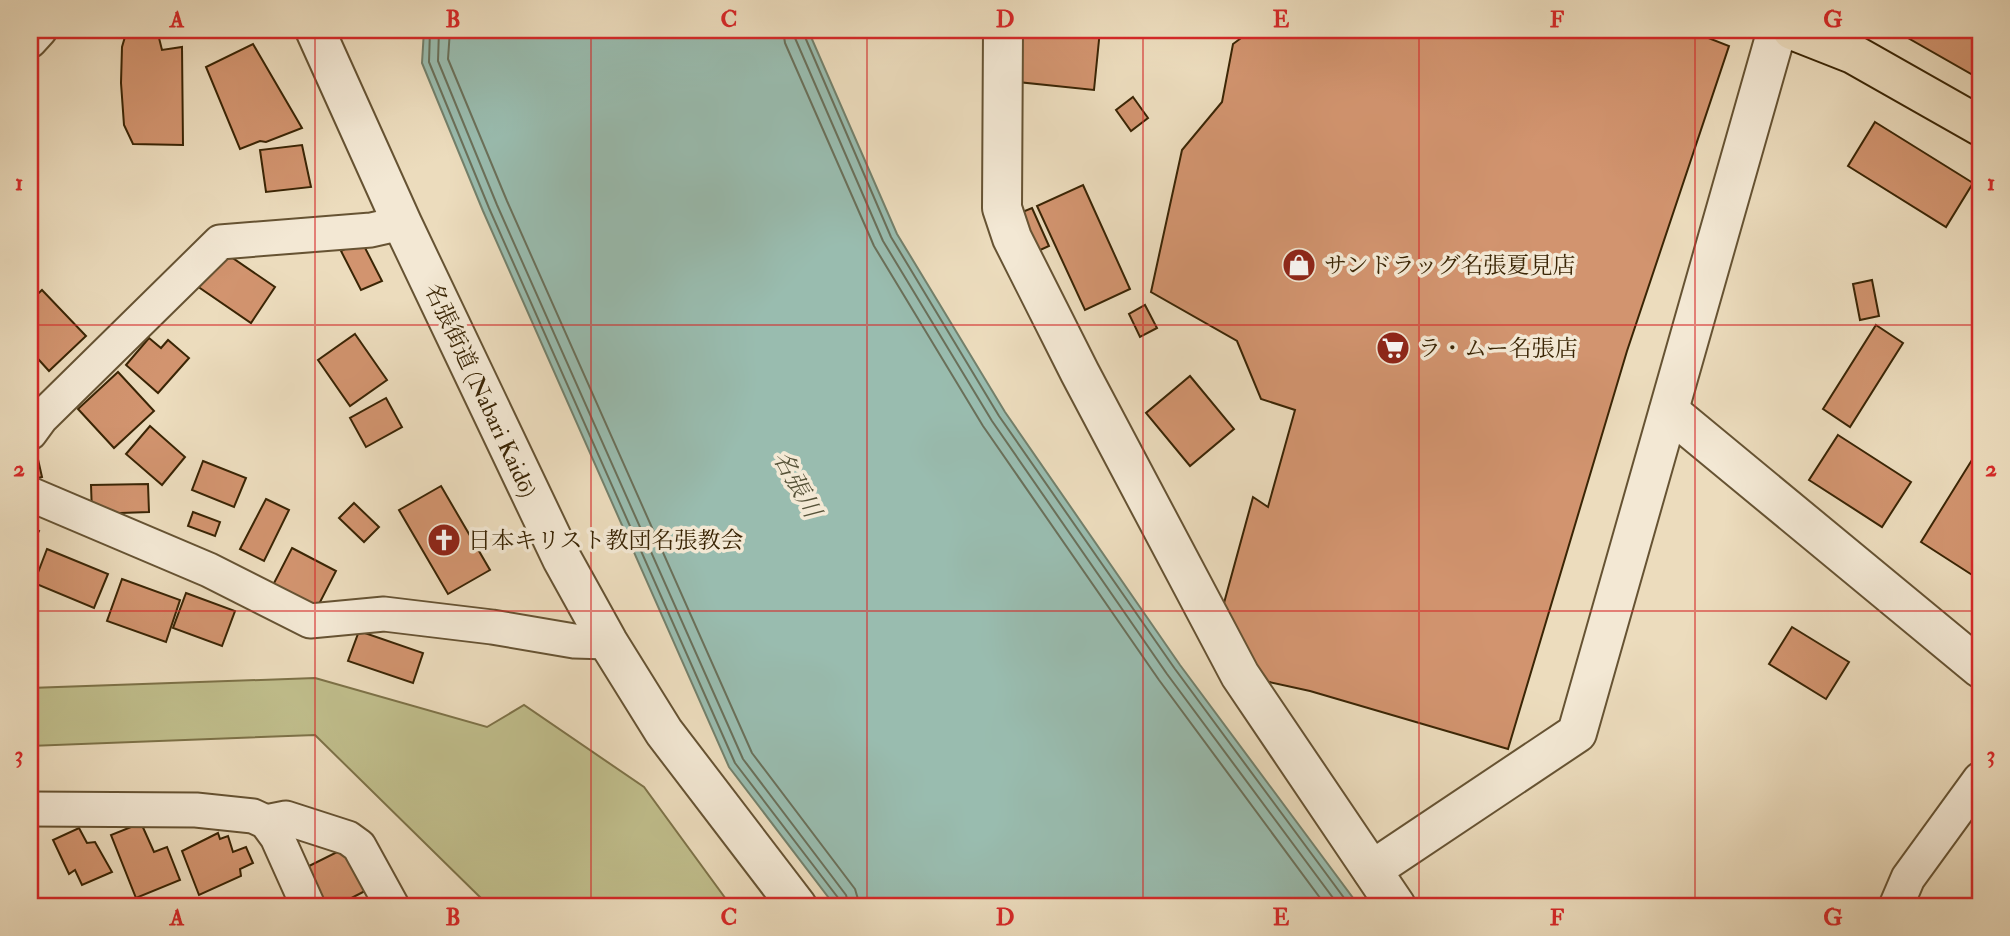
<svg xmlns="http://www.w3.org/2000/svg" width="2010" height="936" font-family="'IM FELL Double Pica','Noto Serif JP',serif">
  <style>
    .green { fill: #c0be8c; stroke: #7d7248; stroke-width: 2 }
    .water { fill: #99bcaf; stroke: #73806b; stroke-width: 2 }
    .lines { fill: none; stroke-linecap: round; stroke-linejoin: round }
    .shore { stroke: #6a705a; stroke-width: 2 }
    .building { fill: #d2946f; stroke: #3a2505; stroke-width: 2 }
    .minor-casing { stroke: #665333; stroke-width: 37 }
    .tertiary-casing { stroke: #665333; stroke-width: 42 }
    .trunk-casing { stroke: #3a2505; stroke-width: 42 }
    .minor { stroke: #f3e8d4; stroke-width: 33 }
    .tertiary { stroke: #f3e8d4; stroke-width: 38 }
    .trunk { stroke: #ecdcbd; stroke-width: 38 }
    .grid { fill: none; stroke: #d62828; stroke-width: 2; stroke-opacity: 0.55 }
    .labels { text-anchor: middle; stroke-width: 7; stroke-linejoin: round; paint-order: stroke }
    .poi-label { font-size: 23px; fill: #3a2505; stroke: #f3e8d4; text-anchor: start }
    .street-label { font-size: 23px; fill: #3a2505; stroke: #f3e8d4 }
    .water-label { font-size: 24px; font-style: italic; fill: #565238; stroke: #f3e8d4 }
    .neatline { fill: none; stroke: #d62828; stroke-width: 2.5 }
    .grid-label { font-size: 23px; text-anchor: middle; font-weight: bold; fill: #d62828 }
  </style>
  <rect width="100%" height="100%" fill="#ecdcbd"/>
  <filter id="stains"><feTurbulence type="fractalNoise" baseFrequency=".00286" numOctaves="4"/><feColorMatrix values="0 0 0 0 .2 0 0 0 0 .09 0 0 0 0 .02 0 0 0 .5 -.17"/></filter>
  <radialGradient id="worn" r=".72"><stop offset=".6" stop-color="#630" stop-opacity="0"/><stop offset="1" stop-color="#630" stop-opacity=".3"/></radialGradient>
  <g class="green">
    <path d="M315 678 487 727 524 705 644 787 731 906H489L315 735 30 746V688Z"/>
    <path d="M30 899 153 906H30Z"/>
  </g>
  <path class="water" d="M424 30H808L897 234 1005 412 1180 665 1359 906H835L729 767 483 211 422 63Z"/>
  <g class="lines">
    <g class="shore">
      <path d="M430 30 429 62 489 208 735 763 839 899 840 906"/>
      <path d="M439 30 438 61 497 205 743 759 846 895 849 906"/>
      <path d="M450 30 448 59 507 201 752 753 855 889 860 906"/>
      <path d="M783 30 785 43 874 246 983 426 1159 680 1326 906"/>
      <path d="M793 30 795 38 883 241 992 421 1167 674 1339 906"/>
      <path d="M802 30 891 237 999 416 1175 669 1350 906"/>
    </g>
  </g>
  <g class="building">
    <path d="M127 30H157L162 50 182 47 183 145 133 144 124 125 121 83 122 47Z"/>
    <path d="M1023 30H1100L1094 90 1018 82Z"/>
    <path d="M1252 30H1688L1729 46 1627 351 1508 749 1310 691 1251 678 1221 614 1253 497 1268 507 1295 410 1261 399 1237 341 1151 292 1182 150 1222 102 1233 44Z"/>
    <path d="M1894 30H1980V79Z"/>
    <path d="M253 44 302 128 266 142 260 141 240 149 206 67Z"/>
    <path d="M1133 97 1148 118 1131 131 1116 110Z"/>
    <path d="M1875 122 1973 183 1946 227 1848 166Z"/>
    <path d="M302 145 311 187 266 192 260 150Z"/>
    <path d="M1083 185 1130 289 1085 310 1037 206Z"/>
    <path d="M1032 208 1049 246 1027 256 1010 217Z"/>
    <path d="M361 240 382 281 361 290 341 251Z"/>
    <path d="M221 250 275 287 251 323 197 286Z"/>
    <path d="M1872 280 1879 316 1860 320 1853 284Z"/>
    <path d="M42 290 86 336 49 371 30 350V301Z"/>
    <path d="M1145 305 1157 328 1140 337 1129 314Z"/>
    <path d="M1876 325 1903 343 1850 427 1823 409Z"/>
    <path d="M355 334 387 380 350 406 318 360Z"/>
    <path d="M149 338 161 348 168 340 189 358 158 393 126 365Z"/>
    <path d="M118 372 154 411 114 448 78 409Z"/>
    <path d="M1190 376 1234 429 1190 466 1146 413Z"/>
    <path d="M386 398 402 427 366 447 350 418Z"/>
    <path d="M150 426 185 457 162 485 126 454Z"/>
    <path d="M1838 435 1911 482 1882 527 1809 480Z"/>
    <path d="M37 455 42 477 30 480V457Z"/>
    <path d="M1975 455 1980 458V580L1921 542Z"/>
    <path d="M203 461 246 478 234 507 192 490Z"/>
    <path d="M148 484 149 512 92 514 91 485Z"/>
    <path d="M441 486 490 570 448 594 399 510Z"/>
    <path d="M266 499 289 510 264 561 240 549Z"/>
    <path d="M354 503 379 527 364 542 339 518Z"/>
    <path d="M193 512 220 522 215 536 188 526Z"/>
    <path d="M30 526 39 531 30 548Z"/>
    <path d="M292 548 336 571 317 608 273 585Z"/>
    <path d="M47 549 108 574 94 608 34 583Z"/>
    <path d="M122 579 180 600 166 642 107 621Z"/>
    <path d="M186 593 235 611 222 646 173 628Z"/>
    <path d="M1792 627 1849 662 1826 699 1769 664Z"/>
    <path d="M359 631 423 653 413 683 348 661Z"/>
    <path d="M141 823 154 852 167 847 180 880 136 898 111 835Z"/>
    <path d="M79 828 87 843 95 842 112 872 82 885 75 870 69 874 53 840Z"/>
    <path d="M218 833 220 839 228 836 233 852 246 847 253 863 240 869 241 876 199 895 182 851Z"/>
    <path d="M345 848 367 890 336 906H327L307 867Z"/>
  </g>
  <g class="lines">
    <defs>
      <g id="minor">
        <path d="M30 41 40 30"/>
        <path d="M30 433 41 418 220 242 371 230 402 223"/>
        <path d="M30 494 209 570 310 621 384 614 492 627 574 641 608 642"/>
        <path d="M30 809 196 810 253 816 266 822 277 837 308 906"/>
        <path d="M266 822 286 818 348 838 359 846 392 906"/>
        <path d="M1896 906 1908 878 1980 779"/>
      </g>
      <g id="tertiary">
        <path d="M315 30 402 223 562 559 608 642 664 732 797 906"/>
        <path d="M1003 30 1002 208 1012 238 1080 373 1240 675 1396 906"/>
        <path d="M1669 411 1980 668"/>
        <path d="M1372 870 1577 733 1777 30"/>
      </g>
      <path id="trunk" d="M1792 30 1853 54 1980 126"/>
    </defs>
    <use href="#minor" class="minor-casing"/>
    <use href="#tertiary" class="tertiary-casing"/>
    <use href="#trunk" class="trunk-casing"/>
    <use href="#minor" class="minor"/>
    <use href="#tertiary" class="tertiary"/>
    <use href="#trunk" class="trunk"/>
  </g>
  <path class="grid" d="M315 30V906M591 30V906M867 30V906M1143 30V906M1419 30V906M1695 30V906M30 325H1980M30 611H1980"/>
  <defs>
    <symbol id="shop-disc" viewBox="-11 -11 22 22"><circle r="9.5" fill="#8f2418" stroke="#f3e8d4"/><path d="M-5-2.5h2.3a2.7 3.5 0 0 1 5.4 0H5L5.5 6h-11ZM-1.5-2.5h3a1.5 2.3 0 0 0-3 0Z" fill="#fff"/></symbol>
    <symbol id="supermarket-disc" viewBox="-11 -11 22 22"><circle r="9.5" fill="#8f2418" stroke="#f3e8d4"/><path d="M-6-5.5h2.5l.6 2H6L4.5 2H-2.5L-4.4-4H-6ZM-1.5 3.2a1.3 1.3 0 1 0 .1 0ZM3 3.2a1.3 1.3 0 1 0 .1 0Z" fill="#fff"/></symbol>
    <symbol id="church-disc" viewBox="-11 -11 22 22"><circle r="9.5" fill="#8f2418" stroke="#f3e8d4"/><path d="M-1.2-6h2.4v3.5h3.3v2.4h-3.3V6h-2.4V-.1h-3.3v-2.4h3.3Z" fill="#fff"/></symbol>
  </defs>
  <g fill-rule="evenodd">
    <use href="#shop-disc" x="1280" y="246" width="38" height="38"/>
    <use href="#supermarket-disc" x="1374" y="329" width="38" height="38"/>
    <use href="#church-disc" x="425" y="521" width="38" height="38"/>
  </g>
  <g class="labels">
    <g class="poi-label">
      <text x="1324" y="273">サンドラッグ名張夏見店</text>
      <text x="1418" y="356">ラ・ムー名張店</text>
      <text x="468" y="548">日本キリスト教団名張教会</text>
    </g>
    <g class="street-label">
      <text transform="translate(481 390) rotate(65)" y="8">名張街道 (Nabari Kaidō)</text>
    </g>
    <g class="water-label">
      <text transform="translate(797 484) rotate(61)" y="8">名張川</text>
    </g>
  </g>
  <rect width="2010" height="936" fill="none" stroke="#ecdcbd" stroke-width="77"/>
  <rect x="38" y="38" width="1934" height="860" class="neatline"/>
  <g class="grid-label">
    <text x="177" y="27">A</text>
    <text x="453" y="27">B</text>
    <text x="729" y="27">C</text>
    <text x="1005" y="27">D</text>
    <text x="1281" y="27">E</text>
    <text x="1557" y="27">F</text>
    <text x="1833" y="27">G</text>
    <text x="19" y="190">1</text>
    <text x="1991" y="190">1</text>
    <text x="19" y="476">2</text>
    <text x="1991" y="476">2</text>
    <text x="19" y="762">3</text>
    <text x="1991" y="762">3</text>
    <text x="177" y="925">A</text>
    <text x="453" y="925">B</text>
    <text x="729" y="925">C</text>
    <text x="1005" y="925">D</text>
    <text x="1281" y="925">E</text>
    <text x="1557" y="925">F</text>
    <text x="1833" y="925">G</text>
  </g>
  <rect width="100%" height="100%" filter="url(#stains)"/>
  <rect width="100%" height="100%" fill="url(#worn)"/>
</svg>
